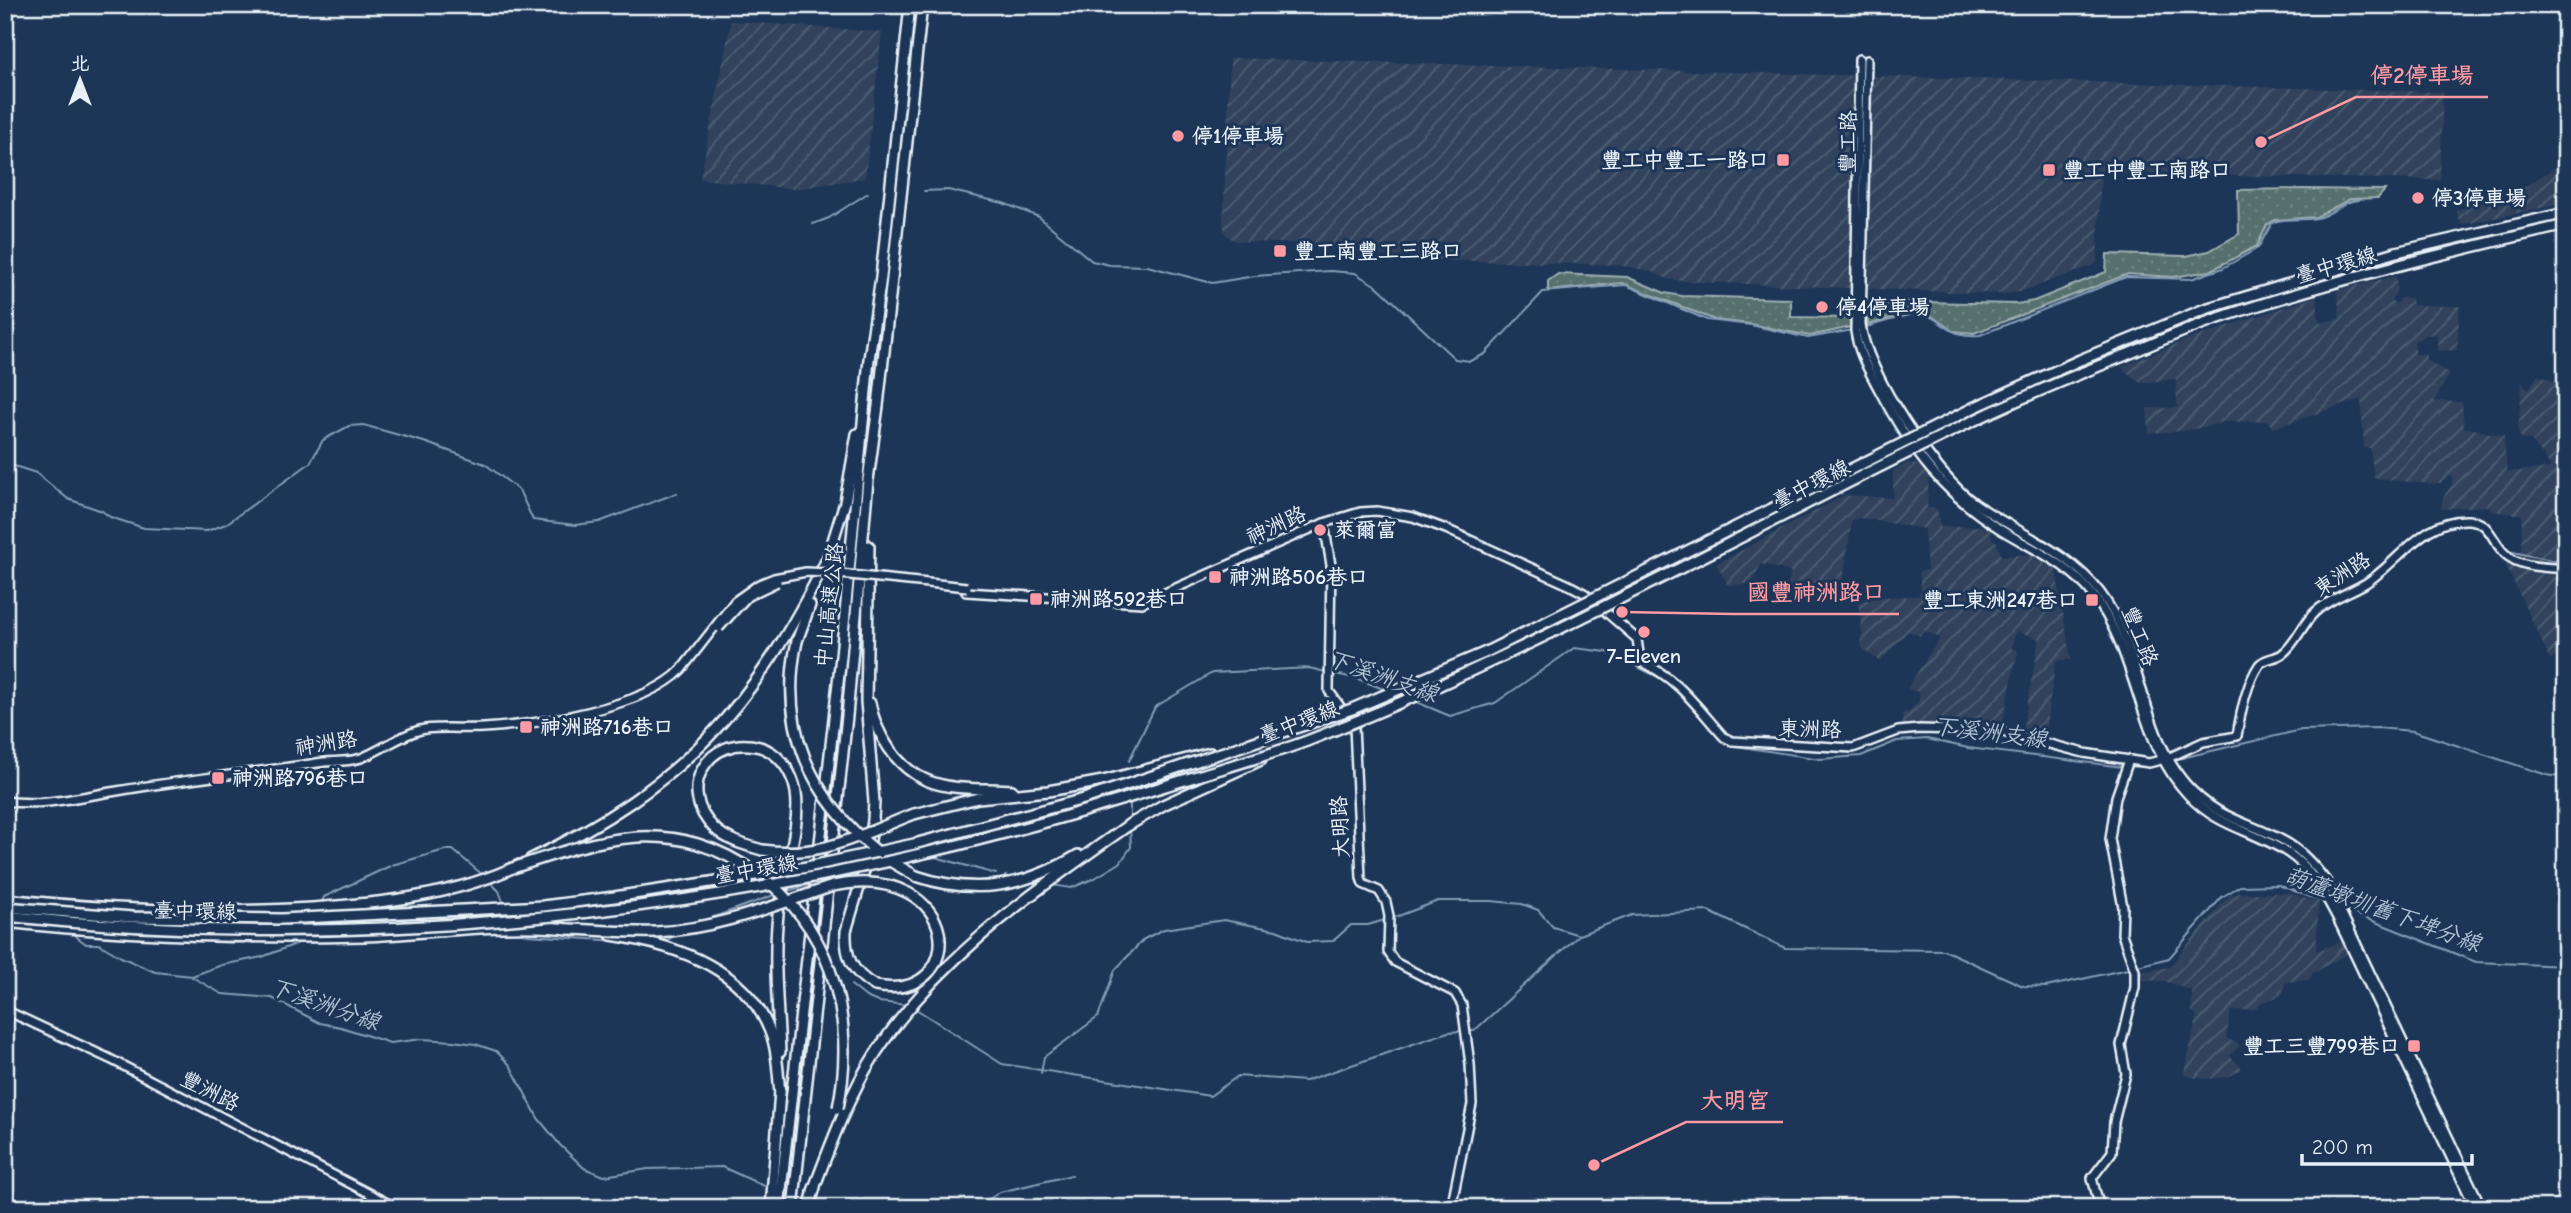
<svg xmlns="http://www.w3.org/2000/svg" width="2571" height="1213" font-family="'Comic Neue','LXGW WenKai TC',sans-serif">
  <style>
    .industrial { fill: url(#industrial-furrows) }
    .green { fill: url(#green-dots); stroke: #9eb0b2; stroke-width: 2 }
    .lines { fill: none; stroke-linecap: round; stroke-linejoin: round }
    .stream { stroke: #869db6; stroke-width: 2 }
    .canal { stroke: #45658a; stroke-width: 6 }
    .secondary-casing { stroke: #e8f1f8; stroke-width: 12 }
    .highway-casing { stroke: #e8f1f8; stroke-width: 14 }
    .secondary { stroke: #1d3557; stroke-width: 7 }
    .highway { stroke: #1d3557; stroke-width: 9 }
    .secondary-bridge-casing { stroke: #e8f1f8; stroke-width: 12; stroke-linecap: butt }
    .highway-bridge-casing { stroke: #e8f1f8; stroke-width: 14; stroke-linecap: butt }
    .secondary-bridge { stroke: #1d3557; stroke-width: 7 }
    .highway-bridge { stroke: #1d3557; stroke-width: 9 }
    .poi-dot { fill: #ff9aa2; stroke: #1d3557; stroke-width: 2.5 }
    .labels { text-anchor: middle; stroke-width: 6; stroke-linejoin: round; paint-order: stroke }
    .poi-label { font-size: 21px; font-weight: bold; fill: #e8f1f8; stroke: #1d3557; text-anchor: start }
    .street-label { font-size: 21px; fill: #e8f1f8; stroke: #1d3557 }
    .water-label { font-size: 23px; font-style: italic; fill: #afc0d2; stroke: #1d3557 }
    .leader { fill: none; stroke: #ff9aa2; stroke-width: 2.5 }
    .callout-dot { fill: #ff9aa2; stroke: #1d3557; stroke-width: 2.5 }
    .callout-label { font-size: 23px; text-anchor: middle; font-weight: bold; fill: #ff9aa2; stroke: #1d3557; stroke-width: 6; stroke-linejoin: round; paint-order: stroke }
  </style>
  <defs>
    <pattern id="industrial-furrows" width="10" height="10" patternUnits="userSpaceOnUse" patternTransform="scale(1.75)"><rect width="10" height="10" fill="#30435c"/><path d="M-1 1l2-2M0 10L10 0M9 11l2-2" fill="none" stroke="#4e5f74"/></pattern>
    <pattern id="green-dots" width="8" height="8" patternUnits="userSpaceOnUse" patternTransform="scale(1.75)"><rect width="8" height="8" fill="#546f6d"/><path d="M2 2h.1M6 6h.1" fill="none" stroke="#6d8483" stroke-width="1.8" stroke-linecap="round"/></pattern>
  </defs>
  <rect width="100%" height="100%" fill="#1d3557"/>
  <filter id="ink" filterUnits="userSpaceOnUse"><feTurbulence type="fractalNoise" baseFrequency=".0143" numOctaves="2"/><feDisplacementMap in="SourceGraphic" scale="14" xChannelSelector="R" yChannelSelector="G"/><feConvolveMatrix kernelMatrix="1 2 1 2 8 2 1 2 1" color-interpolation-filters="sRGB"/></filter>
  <g filter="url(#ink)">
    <g class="industrial">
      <path d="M731 21 882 32 865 178 795 189 700 179Z"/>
      <path d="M1230 58 2443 92 2440 180 2101 173 2097 262 2092 266 2020 292 2003 294 1695 282 1667 279 1650 271 1617 265 1399 259 1322 245 1235 241 1225 234 1223 225Z"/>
      <path d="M2563 162H2566V203L2461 225 2456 210 2514 194Z"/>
      <path d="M2396 276 2397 289 2391 302 2398 303 2399 298H2411L2412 305 2460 306 2457 350 2437 351V334L2426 335 2414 341 2416 355 2427 353V360L2450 374 2434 401 2462 402 2464 427 2504 436 2507 472 2550 468V465L2530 439 2522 440 2518 432 2522 383 2529 389 2538 375 2553 381 2566 354V402L2559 412 2560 417 2566 419V572L2560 571 2566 584V630L2563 632 2566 640V654L2550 659 2505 564 2521 552 2522 515 2491 511 2489 506 2441 509 2443 498 2452 483V476L2440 483 2428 484 2374 478 2370 448H2364L2361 399 2273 428 2268 421 2225 422 2186 431 2149 433 2147 408H2177L2176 379 2140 383 2121 367 2181 342 2317 296 2319 322 2340 319 2337 290Z"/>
      <path d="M1908 463 1918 465 1929 476 1927 508H1937L1940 527 1980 526 1991 531 1992 539 1997 542 2001 556 2034 554 2055 565 2071 659 2056 661 2044 739 2022 731 2039 639 2016 631 2011 648 2018 651 2002 726 1968 730 1902 728V713L1909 712 1919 700 1920 693 1907 688 1940 638 1924 631 1920 636 1908 631 1880 662 1863 649 1860 640 1862 634 1858 601 1878 597 1918 596 1921 591 1919 571 1927 570 1924 529 1860 518 1852 520 1842 584 1857 585 1859 595 1833 600 1788 597 1785 594 1791 572 1761 564 1753 581 1747 584 1728 585 1716 564 1845 495 1893 498V471Z"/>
      <path d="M2240 893H2288L2319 902 2316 951 2343 941 2349 953 2312 974 2309 980 2286 982 2281 996 2262 1002 2256 1009 2231 1011 2226 1038 2240 1045 2230 1055 2242 1069 2228 1077 2206 1079 2191 1077 2184 1075 2197 1015 2192 1012V991L2165 981 2139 980 2141 972 2169 967 2226 899 2230 895Z"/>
    </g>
    <g class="green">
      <path d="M2303 189 2385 190 2378 198 2350 199 2316 217 2275 220 2267 225 2257 246 2210 271 2173 277 2128 274 1974 333 1953 331 1922 309 1868 325 1869 305 1874 301 2017 304 2034 301 2106 272 2107 254 2186 256 2209 251 2239 234 2238 190Z"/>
      <path d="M1558 274 1627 277 1665 293 1682 296 1791 299V317L1852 318 1851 327 1810 336 1750 324 1715 320 1622 283 1548 291V281Z"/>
    </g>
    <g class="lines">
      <g class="stream">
        <path d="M924 191 948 190 1003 203 1039 217 1092 261 1110 265 1147 266 1212 283 1255 276 1330 271 1355 273 1378 287 1455 359 1470 361 1485 354 1543 292 1626 285 1707 320 1751 325 1808 338 1853 330"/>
        <path d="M813 224 829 218 868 193"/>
        <path d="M1866 327 1919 312C1946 319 1943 337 1980 335L2126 277 2191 279 2223 268 2258 248 2272 223C2286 217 2302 221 2317 218 2333 215 2343 200 2359 200"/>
        <path d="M5 463 36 473 68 499 102 511 110 517 144 528 207 531 226 524 310 463 323 440 349 426 363 425 424 442 485 464 519 490 533 520 575 525 599 522 677 493"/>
        <path d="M2455 517C2485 510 2493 529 2508 551L2566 563"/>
        <path d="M2427 526 2446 520"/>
        <path d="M1331 673 1358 679 1386 690"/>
        <path d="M1671 684 1703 718"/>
        <path d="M1414 701 1450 716 1495 703 1574 648 1607 652 1666 681"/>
        <path d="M1724 740 1729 745 1820 759 1861 756 1897 741 1927 739 1968 748 2123 767"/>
        <path d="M2173 760 2301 730 2377 728 2413 731 2547 775 2566 778"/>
        <path d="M1129 761 1155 707 1212 673 1309 668 1326 672"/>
        <path d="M2128 767 2147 766"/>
        <path d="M1130 800V818"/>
        <path d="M905 862 935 857 996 874"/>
        <path d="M1005 876 1012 878"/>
        <path d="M835 877 851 873"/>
        <path d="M488 880 499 891 504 904"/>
        <path d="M1027 882 1039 884"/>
        <path d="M1052 885 1071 888 1095 878 1120 863 1131 847 1130 827"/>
        <path d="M787 891 810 885"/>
        <path d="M321 904 324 897 392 865 445 850H453L484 876"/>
        <path d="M2343 909 2476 962 2566 966"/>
        <path d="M1393 918 1438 901H1491L1522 904 1538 910 1553 927 1579 935 1632 915 1708 911 1785 948 1944 950 2023 986 2046 987 2132 968"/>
        <path d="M700 922 777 894"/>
        <path d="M518 930 527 935 619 941"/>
        <path d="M73 931 77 937 86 944H99L121 957 155 972 192 976 222 965 262 957 301 942"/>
        <path d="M663 943 674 936"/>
        <path d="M2138 966 2169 958 2222 897 2240 886 2278 885 2324 902"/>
        <path d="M192 977 222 994 272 998 320 1023 341 1027 390 1043 422 1039 453 1041 475 1044 496 1051 510 1065 538 1118 560 1145 584 1168 604 1176 648 1169 722 1167 769 1188"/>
        <path d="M851 985 866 997 878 1002 908 1005"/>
        <path d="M916 1009 1002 1064 1210 1096 1238 1076 1305 1081 1448 1032 1464 1031"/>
        <path d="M1470 1031H1474L1578 936"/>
        <path d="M1041 1073 1044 1057 1098 1017 1115 970 1144 939 1164 929 1224 920 1276 930 1307 942 1333 941 1351 925H1368L1388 919"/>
        <path d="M975 1208 1000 1192 1072 1175"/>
      </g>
      <path class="canal" d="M5 1200 20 1208"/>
      <defs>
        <g id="secondary">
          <path d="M1859 59 1855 331C1858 353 1869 371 1879 390 1911 451 1943 494 2003 531 2036 551 2069 564 2093 595 2139 655 2136 740 2188 795 2218 828 2254 830 2288 853 2312 869 2323 892 2336 916L2475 1208"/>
          <path d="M1867 60 1861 324C1866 372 1936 477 1976 504 2017 533 2069 551 2100 592 2143 649 2139 729 2186 784 2218 820 2248 821 2286 842 2303 852 2316 867 2327 882L2482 1208"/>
          <path d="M1324 523 1331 565 1329 691 1354 726 1361 878 1363 884 1379 891 1386 902 1389 916 1388 952 1395 962 1455 993 1462 1005 1470 1064 1472 1104 1451 1208"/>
          <path d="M966 592 1142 603 1324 523 1360 512 1377 511 1413 517 1446 529 1571 586 1584 593 1637 639 1640 661C1679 679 1696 706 1724 737L1732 741 1853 748 1898 731 1920 729 1999 731 2084 753 2149 763 2168 758 2203 742 2237 736C2240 716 2247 683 2259 665 2264 658 2275 659 2282 654 2296 644 2302 624 2315 612 2329 599 2349 593 2366 583 2399 562 2424 518 2468 520 2493 521 2491 545 2509 557 2524 568 2548 567 2566 569"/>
          <path d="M5 801C44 807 78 797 117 791 185 779 255 773 324 762 336 761 349 762 361 758 382 750 403 733 425 729 444 727 464 729 484 728 535 725 646 707 681 670"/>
          <path d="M5 1010 110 1059 397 1208"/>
          <path d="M2100 1208 2092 1178 2112 1152 2114 1122 2126 1074 2121 1045 2135 987V971L2122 934 2123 907 2110 839 2116 797 2129 760"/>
        </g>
        <g id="highway">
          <path d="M869 546 866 701 874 802 873 820 867 861 846 931C845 957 852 973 875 986"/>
          <path d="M826 563 845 502 857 434"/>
          <path d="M797 641 810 605"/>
          <path d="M870 703C876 734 896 767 926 780 951 791 985 788 1012 790"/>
          <path d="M914 814 978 798 1048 791 1103 781 1210 753"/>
          <path d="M1129 825 1163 805 1261 760"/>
          <path d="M762 850C745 845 728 841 714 828 675 790 708 733 760 747 777 752 789 768 794 784 805 817 782 879 778 914 773 960 778 1007 780 1052"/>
          <path d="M531 859C682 787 755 706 828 557"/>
          <path d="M916 876C976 896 1024 887 1078 855"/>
          <path d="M5 899C107 910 210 914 312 908 383 903 453 896 519 865"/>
          <path d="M5 922C124 935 245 939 365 936 435 933 507 921 577 930"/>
          <path d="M611 935C677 945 751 969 773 1040 778 1057 778 1076 780 1093"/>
          <path d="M813 1191C829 1149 844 1108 866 1069 928 963 1035 891 1133 822"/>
          <path d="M771 1208 780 1091"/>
          <path d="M779 1208 841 656 869 359 881 277 910 5"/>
          <path d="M793 1208 847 716 868 480 878 406 922 5"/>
          <path d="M809 1208 815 1187"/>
        </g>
      </defs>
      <use href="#secondary" class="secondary-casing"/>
      <use href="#highway" class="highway-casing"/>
      <use href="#secondary" class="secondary"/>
      <use href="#highway" class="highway"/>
      <defs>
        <g id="secondary-bridge">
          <path d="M719 628 748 596 777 582"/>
          <path d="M681 670 735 601 759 584 774 578 806 572 830 573 967 587"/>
        </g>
        <g id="highway-bridge">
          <path d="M797 641C778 728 811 799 879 853"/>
          <path d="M762 850C824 858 859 835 914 814"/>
          <path d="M890 861 916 876"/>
          <path d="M513 868C604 837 673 814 759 875"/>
          <path d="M770 883C836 940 855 1025 838 1108"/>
          <path d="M5 907 132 917 282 919 543 906 614 897 807 867 914 844 1084 799 1352 709 1484 653 1973 408 2080 360 2205 309 2396 252 2566 213"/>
          <path d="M5 916C394 958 794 906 1165 786 1212 771 1261 758 1307 741 1538 651 1753 526 1977 419 2025 396 2076 375 2126 355 2155 343 2184 330 2213 320 2329 281 2447 252 2566 225"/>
          <path d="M570 929C599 930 628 933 656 932 717 929 776 905 833 886 964 860 971 1003 875 986"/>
        </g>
      </defs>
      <use href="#secondary-bridge" class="secondary-bridge-casing"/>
      <use href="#highway-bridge" class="highway-bridge-casing"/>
      <use href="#secondary-bridge" class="secondary-bridge"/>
      <use href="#highway-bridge" class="highway-bridge"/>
    </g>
  </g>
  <g class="poi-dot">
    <circle cx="1178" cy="136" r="7"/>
    <rect x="1776" y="153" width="14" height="14" rx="3.5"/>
    <rect x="2042" y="163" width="14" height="14" rx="3.5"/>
    <circle cx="2418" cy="198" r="7"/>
    <rect x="1273" y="244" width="14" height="14" rx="3.5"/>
    <circle cx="1822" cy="307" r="7"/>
    <circle cx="1320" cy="530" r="7"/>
    <rect x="1208" y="570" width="14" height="14" rx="3.5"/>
    <rect x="1029" y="592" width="14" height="14" rx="3.5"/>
    <rect x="2085" y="593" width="14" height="14" rx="3.5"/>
    <circle cx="1644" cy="632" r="7"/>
    <rect x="519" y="720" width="14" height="14" rx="3.5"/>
    <rect x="211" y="771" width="14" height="14" rx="3.5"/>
    <rect x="2407" y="1039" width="14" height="14" rx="3.5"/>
  </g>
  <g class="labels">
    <g class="poi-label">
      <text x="1192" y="143">停1停車場</text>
      <text x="1769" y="167" text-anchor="end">豐工中豐工一路口</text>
      <text x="2063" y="177">豐工中豐工南路口</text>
      <text x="2432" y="205">停3停車場</text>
      <text x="1294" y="258">豐工南豐工三路口</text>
      <text x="1836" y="314">停4停車場</text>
      <text x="1334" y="537">萊爾富</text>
      <text x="1229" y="584">神洲路506巷口</text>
      <text x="1050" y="606">神洲路592巷口</text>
      <text x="2078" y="607" text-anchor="end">豐工東洲247巷口</text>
      <text x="1644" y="663" text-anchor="middle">7-Eleven</text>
      <text x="540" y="734">神洲路716巷口</text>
      <text x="232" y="785">神洲路796巷口</text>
      <text x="2400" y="1053" text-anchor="end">豐工三豐799巷口</text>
    </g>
    <g class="street-label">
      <text transform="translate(1848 142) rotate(-89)" y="7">豐工路</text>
      <text transform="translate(2336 265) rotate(-16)" y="7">臺中環線</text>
      <text transform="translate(1811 484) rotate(-27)" y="7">臺中環線</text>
      <text transform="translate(1276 525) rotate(-24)" y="7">神洲路</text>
      <text transform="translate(2342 574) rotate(-33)" y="7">東洲路</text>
      <text transform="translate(829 605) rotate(-84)" y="7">中山高速公路</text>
      <text transform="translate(2140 636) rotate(68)" y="7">豐工路</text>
      <text transform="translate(1299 722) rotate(-21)" y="7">臺中環線</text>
      <text transform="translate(1810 729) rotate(2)" y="7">東洲路</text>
      <text transform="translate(326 743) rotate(-9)" y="7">神洲路</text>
      <text transform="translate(1340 827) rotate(-93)" y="7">大明路</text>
      <text transform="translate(756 869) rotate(-10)" y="7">臺中環線</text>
      <text transform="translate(195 911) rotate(1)" y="7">臺中環線</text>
      <text transform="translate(210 1091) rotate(27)" y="7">豐洲路</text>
    </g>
    <g class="water-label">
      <text transform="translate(1383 676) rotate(19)" y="8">下溪洲支線</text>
      <text transform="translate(1990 732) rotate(7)" y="8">下溪洲支線</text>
      <text transform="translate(2383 909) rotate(20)" y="8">葫蘆墩圳舊下埤分線</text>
      <text transform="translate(325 1004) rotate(19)" y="8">下溪洲分線</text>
    </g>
  </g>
  <path class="leader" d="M2261 142L2356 97H2488M1622 612L1733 614H1899M1594 1165L1686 1122H1783"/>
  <g class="callout-dot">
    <circle cx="2261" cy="142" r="7"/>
    <circle cx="1622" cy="612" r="7"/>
    <circle cx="1594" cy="1165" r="7"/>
  </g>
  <g class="callout-label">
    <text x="2422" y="83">停2停車場</text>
    <text x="1816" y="600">國豐神洲路口</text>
    <text x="1735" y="1108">大明宮</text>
  </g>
  <rect width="2571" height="1213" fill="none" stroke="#1d3557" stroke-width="28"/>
  <rect x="14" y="14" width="2543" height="1185" fill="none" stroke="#e8f1f8" stroke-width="2.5" filter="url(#ink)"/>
  <g transform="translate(80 80)" stroke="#1d3557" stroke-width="5" paint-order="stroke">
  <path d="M0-5L12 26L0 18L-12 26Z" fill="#e8f1f8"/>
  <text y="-10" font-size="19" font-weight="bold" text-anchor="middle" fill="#e8f1f8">北</text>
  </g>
  <path d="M2302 1154v10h170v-10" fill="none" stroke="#e8f1f8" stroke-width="3.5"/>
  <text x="2312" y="1154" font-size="21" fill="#e8f1f8" stroke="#1d3557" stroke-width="5" paint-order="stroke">200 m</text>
</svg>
